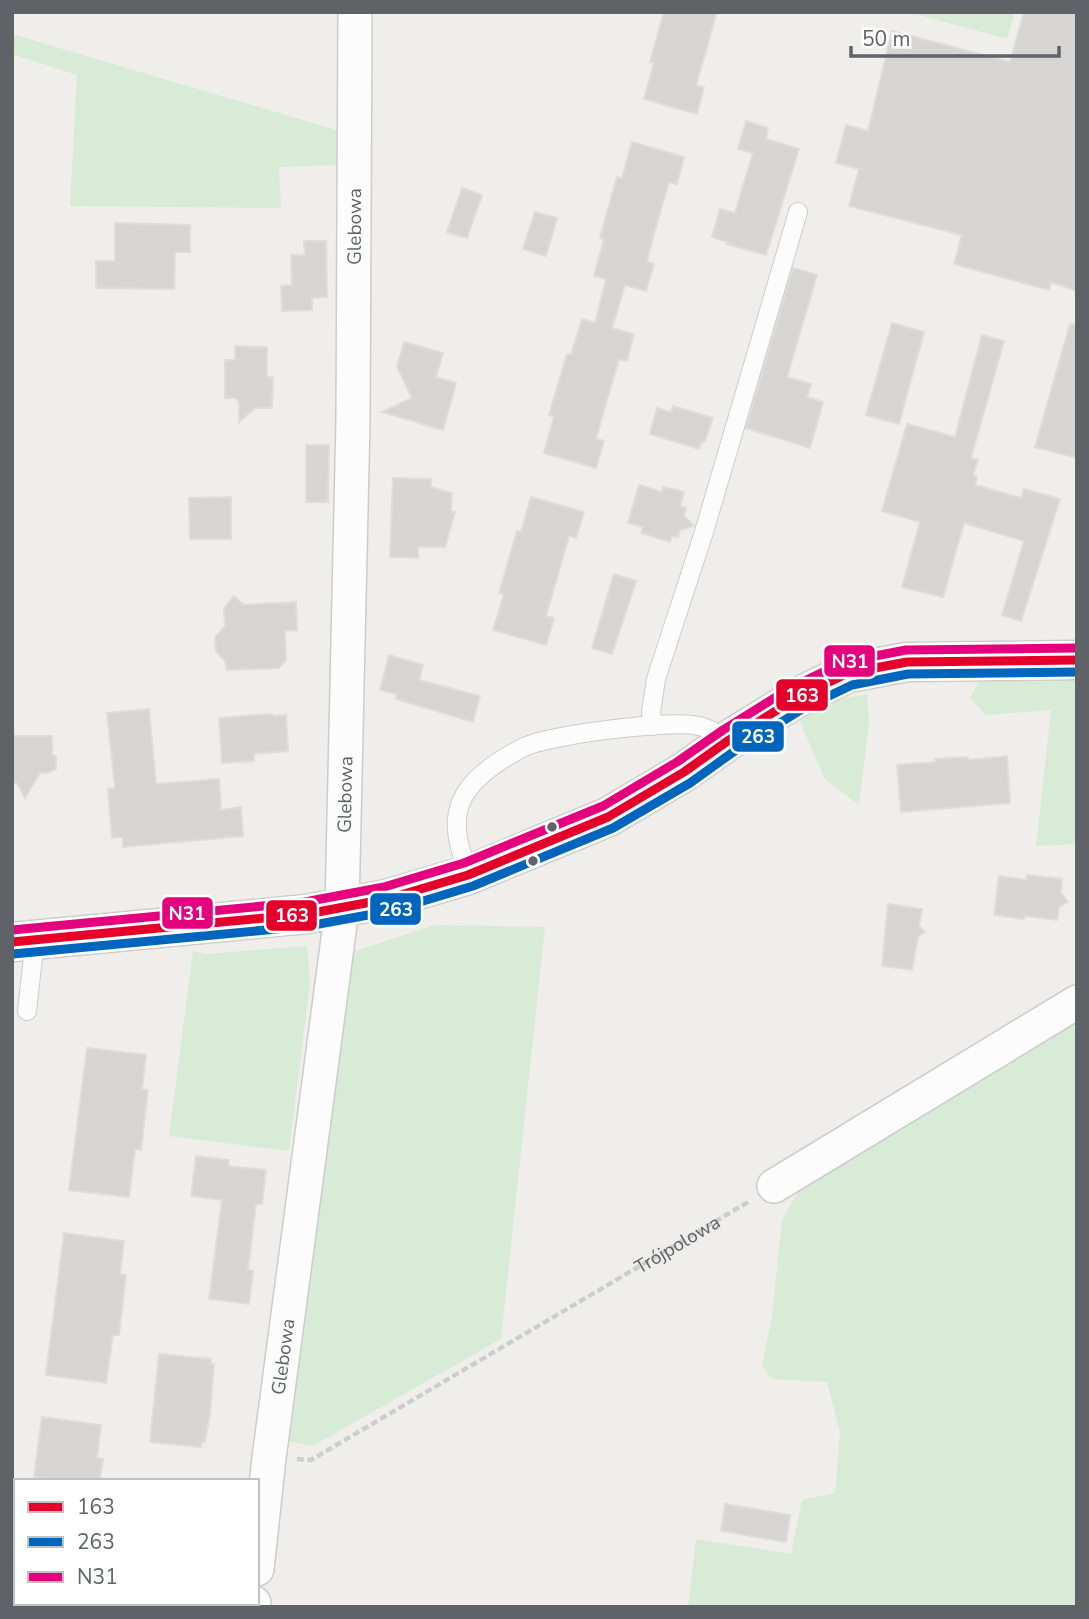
<svg xmlns="http://www.w3.org/2000/svg" width="1089" height="1619" font-family="'Nunito Sans',sans-serif">
  <style>
    .green { fill: #d8ebd6 }
    .building { fill: #d6d5d3; stroke: #deddd9; stroke-width: 2 }
    .lines { fill: none; stroke-linecap: round; stroke-linejoin: round }
    .service-casing { stroke: #cbcccc; stroke-width: 20 }
    .minor-casing { stroke: #cbcccc; stroke-width: 36 }
    .tertiary-casing { stroke: #cbcccc; stroke-width: 41 }
    .path { stroke: #cacfcc; stroke-width: 4.5; stroke-dasharray: 7 3.5; stroke-linecap: butt }
    .service { stroke: #fdfcfc; stroke-width: 18 }
    .minor { stroke: #fdfcfc; stroke-width: 33 }
    .tertiary { stroke: #fdfcfc; stroke-width: 38 }
    .bus-1-casing { stroke: #fff; stroke-width: 14 }
    .bus-2-casing { stroke: #fff; stroke-width: 14 }
    .bus-3-casing { stroke: #fff; stroke-width: 14 }
    .bus-1 { stroke: #e4002b; stroke-width: 9 }
    .bus-2 { stroke: #0065bd; stroke-width: 9 }
    .bus-3 { stroke: #e5007d; stroke-width: 9 }
    .bus-dot { fill: #5f6368; stroke: #fff; stroke-width: 2.5 }
    .labels { text-anchor: middle; stroke-width: 7; stroke-linejoin: round; paint-order: stroke }
    .street-label { font-size: 19px; fill: #5f6368; stroke: #fff }
    .line-badge { stroke: #fff; stroke-width: 2.5 }
    .badge-label { font-size: 19px; text-anchor: middle; font-weight: bold; fill: #fff }
  </style>
  <rect width="100%" height="100%" fill="#efeeea"/>
  <g class="green">
    <path d="M908 12H1015L1007 39Z"/>
    <path d="M12 34 340 131V165L279 167 281 208 70 206 77 75 12 54Z"/>
    <path d="M1077 677V844L1036 846 1051 710 986 715 970 698 980 679Z"/>
    <path d="M867 694 869 723 859 805 825 779 797 715 829 701Z"/>
    <path d="M435 925 545 927 501 1339 313 1446 288 1441 349 953Z"/>
    <path d="M307 946 310 983 289 1151 169 1136 193 951 207 954Z"/>
    <path d="M1077 1010V1607H688L696 1539 791 1554 802 1500 835 1493 840 1432 827 1382 772 1379 762 1365 772 1316 782 1220 806 1178Z"/>
  </g>
  <g class="building">
    <path d="M664 12H717L696 85 704 87 697 114 644 99 654 63 650 62Z"/>
    <path d="M1024 12H1077V291L1051 282 1049 290 954 264 962 235 849 206 859 169 836 163 846 125 868 131 892 31 1010 62Z"/>
    <path d="M746 121 768 128 766 139 799 149 766 255 727 244 728 242 712 237 720 209 735 213 753 153 738 149Z"/>
    <path d="M632 142 684 157 677 184 669 182 655 230 647 261 654 264 646 291 625 285 612 328 634 334 627 361 619 359 605 407 596 439 604 441 596 468 544 453 554 416 549 415 567 354 571 355 582 319 595 323 606 279 594 276 604 239 600 238 617 177 622 178Z"/>
    <path d="M462 188 482 195 467 238 447 232Z"/>
    <path d="M535 212 557 218 546 256 523 249Z"/>
    <path d="M115 223 190 225V252H175L174 289 96 288V261H115Z"/>
    <path d="M304 241H326L327 297 312 298V310L282 311 281 286 292 285 291 255H305Z"/>
    <path d="M793 268 817 275 787 377 811 384 807 397 823 402 810 448 746 428Z"/>
    <path d="M892 323 924 332 899 424 866 415Z"/>
    <path d="M1070 324 1077 325V458L1035 447Z"/>
    <path d="M982 335 1004 341 971 458 978 460 973 475 977 477 975 485 1021 498 1024 489 1060 499 1021 621 1002 615 1024 541 964 523 943 597 902 587 920 522 882 511 907 424 955 437Z"/>
    <path d="M404 342 443 353 436 377 456 383 443 430 382 412 412 398 397 367Z"/>
    <path d="M235 346 267 347V377H273L272 408H255L239 422V402L236 398H225V360H235Z"/>
    <path d="M673 406 713 418 705 441 701 443 699 449 650 434 657 408 671 412Z"/>
    <path d="M306 445H329L328 502H306Z"/>
    <path d="M393 478 431 479V487L452 493 451 512H455L445 547H418V558L390 557Z"/>
    <path d="M639 485 662 492 663 487 684 492 680 506 686 508 684 516 694 526 680 530 678 537 672 536 670 542 641 533 643 527 628 523Z"/>
    <path d="M231 497V539H190L189 498Z"/>
    <path d="M531 497 584 512 576 538 569 536 546 616 554 618 546 645 493 630 504 594 499 593 517 531 521 532Z"/>
    <path d="M614 574 636 581 612 654 592 648Z"/>
    <path d="M234 596 244 605 296 602 297 630 285 631 286 660 279 668 227 670 225 661 216 651 215 637 225 626 224 608Z"/>
    <path d="M389 655 423 665 419 680 480 696 473 722 396 699 397 694 380 690Z"/>
    <path d="M149 709 156 784 219 779 221 810 241 807 243 836 123 847V837L112 838 108 789 115 788 107 713Z"/>
    <path d="M272 714V716L286 715 288 751 254 754V761L222 763 219 718Z"/>
    <path d="M12 736H52V754L56 757V769L48 773H40L25 798 17 783H12Z"/>
    <path d="M1007 756 1010 803 901 812 897 765 936 762 935 759 968 757V760Z"/>
    <path d="M1027 875 1062 879 1061 893 1068 902 1059 907 1057 920 1025 916 1024 919 994 915 999 876 1026 880Z"/>
    <path d="M888 904 922 909 919 926 925 932 918 937 912 970 882 966Z"/>
    <path d="M87 1048 146 1055 142 1089 148 1090 141 1150 135 1149 129 1197 69 1190Z"/>
    <path d="M196 1156 229 1160 228 1166 266 1170 262 1204H256L248 1270 253 1271 249 1304 209 1299 222 1200 191 1196Z"/>
    <path d="M64 1233 124 1241 120 1274 126 1275 119 1335H113L106 1383 46 1375Z"/>
    <path d="M159 1354 211 1359V1364H214L210 1413 205 1442H202L201 1447 150 1442Z"/>
    <path d="M42 1417 101 1425 97 1458 103 1459 100 1481H41V1478L34 1477Z"/>
    <path d="M725 1504 790 1515 786 1542 721 1531Z"/>
  </g>
  <g class="lines">
    <defs>
      <g id="service">
        <path d="M652 726 651 712 656 679 704 532 798 212"/>
        <path d="M468 875C461 850 451 827 461 802 471 777 501 759 524 747 550 735 672 719 699 726 710 728 719 735 729 740"/>
        <path d="M27 1011 35 940"/>
      </g>
      <g id="minor">
        <path d="M774 1186 1077 1002"/>
        <path id="s2" d="M257 1569 269 1458 342 909 353 420 355 12"/>
        <path d="M253 1607 254 1603"/>
      </g>
      <path id="tertiary" d="M12 942 307 914 387 899 468 875 608 817 684 772 729 740 798 697 848 673 907 662 1077 660"/>
    </defs>
    <use href="#service" class="service-casing"/>
    <use href="#minor" class="minor-casing"/>
    <use href="#tertiary" class="tertiary-casing"/>
    <path class="path" id="s1" d="M297 1459 311 1460 750 1201"/>
    <use href="#service" class="service"/>
    <use href="#minor" class="minor"/>
    <use href="#tertiary" class="tertiary"/>
    <defs>
      <path id="bus-1" d="M12 942 307 914 387 899 468 875 608 817 684 772 729 740 798 697 848 673 907 662 1077 660"/>
      <path id="bus-2" d="M13 954 308 926 390 911 473 886 613 828 690 783 736 750 804 708 852 685 908 674 1077 672"/>
      <path id="bus-3" d="M12 930 305 902 384 887 464 863 603 806 677 762 723 730 792 687 844 662 906 650 1077 648"/>
    </defs>
    <use href="#bus-1" class="bus-1-casing"/>
    <use href="#bus-2" class="bus-2-casing"/>
    <use href="#bus-3" class="bus-3-casing"/>
    <use href="#bus-1" class="bus-1"/>
    <use href="#bus-2" class="bus-2"/>
    <use href="#bus-3" class="bus-3"/>
  </g>
  <g class="bus-dot">
    <circle cx="552" cy="827" r="6"/>
    <circle cx="533" cy="861" r="6"/>
  </g>
  <g class="labels">
    <g class="street-label">
      <text dy="7" stroke="none"><textPath href="#s2" startOffset="1348">Glebowa</textPath></text>
      <text dy="7" stroke="none"><textPath href="#s2" startOffset="780">Glebowa</textPath></text>
      <text dy="7" stroke="none"><textPath href="#s1" startOffset="439">Trójpolowa</textPath></text>
      <text dy="7" stroke="none"><textPath href="#s2" startOffset="214">Glebowa</textPath></text>
    </g>
  </g>
  <g class="line-badge">
    <rect x="823" y="644" width="53" height="34" rx="7" fill="#e5007d"/>
    <rect x="775" y="678" width="54" height="34" rx="7" fill="#e4002b"/>
    <rect x="731" y="720" width="54" height="33" rx="7" fill="#0065bd"/>
    <rect x="369" y="892" width="53" height="34" rx="7" fill="#0065bd"/>
    <rect x="161" y="896" width="53" height="34" rx="7" fill="#e5007d"/>
    <rect x="265" y="899" width="53" height="33" rx="7" fill="#e4002b"/>
  </g>
  <g class="badge-label">
    <text x="850" y="668">N31</text>
    <text x="802" y="702">163</text>
    <text x="758" y="743">263</text>
    <text x="396" y="916">263</text>
    <text x="187" y="920">N31</text>
    <text x="292" y="922">163</text>
  </g>
  <rect width="1089" height="1619" fill="none" stroke="#5f6368" stroke-width="28"/>
  <rect x="14" y="1479" width="245" height="126" fill="#ffffff" stroke="#bfc1c3" stroke-width="2"/>
  <rect x="28" y="1502" width="35" height="10" fill="#e4002b" stroke="#bfc1c3" stroke-width="2"/>
  <text x="77" y="1514" font-size="21" fill="#5f6368">163</text>
  <rect x="28" y="1537" width="35" height="10" fill="#0065bd" stroke="#bfc1c3" stroke-width="2"/>
  <text x="77" y="1549" font-size="21" fill="#5f6368">263</text>
  <rect x="28" y="1572" width="35" height="10" fill="#e5007d" stroke="#bfc1c3" stroke-width="2"/>
  <text x="77" y="1584" font-size="21" fill="#5f6368">N31</text>
  <path d="M851 46v10h208v-10" fill="none" stroke="#5f6368" stroke-width="3.5"/>
  <text x="862" y="46" font-size="21" fill="#5f6368" stroke="#ffffff" stroke-width="5" paint-order="stroke">50 m</text>
</svg>
